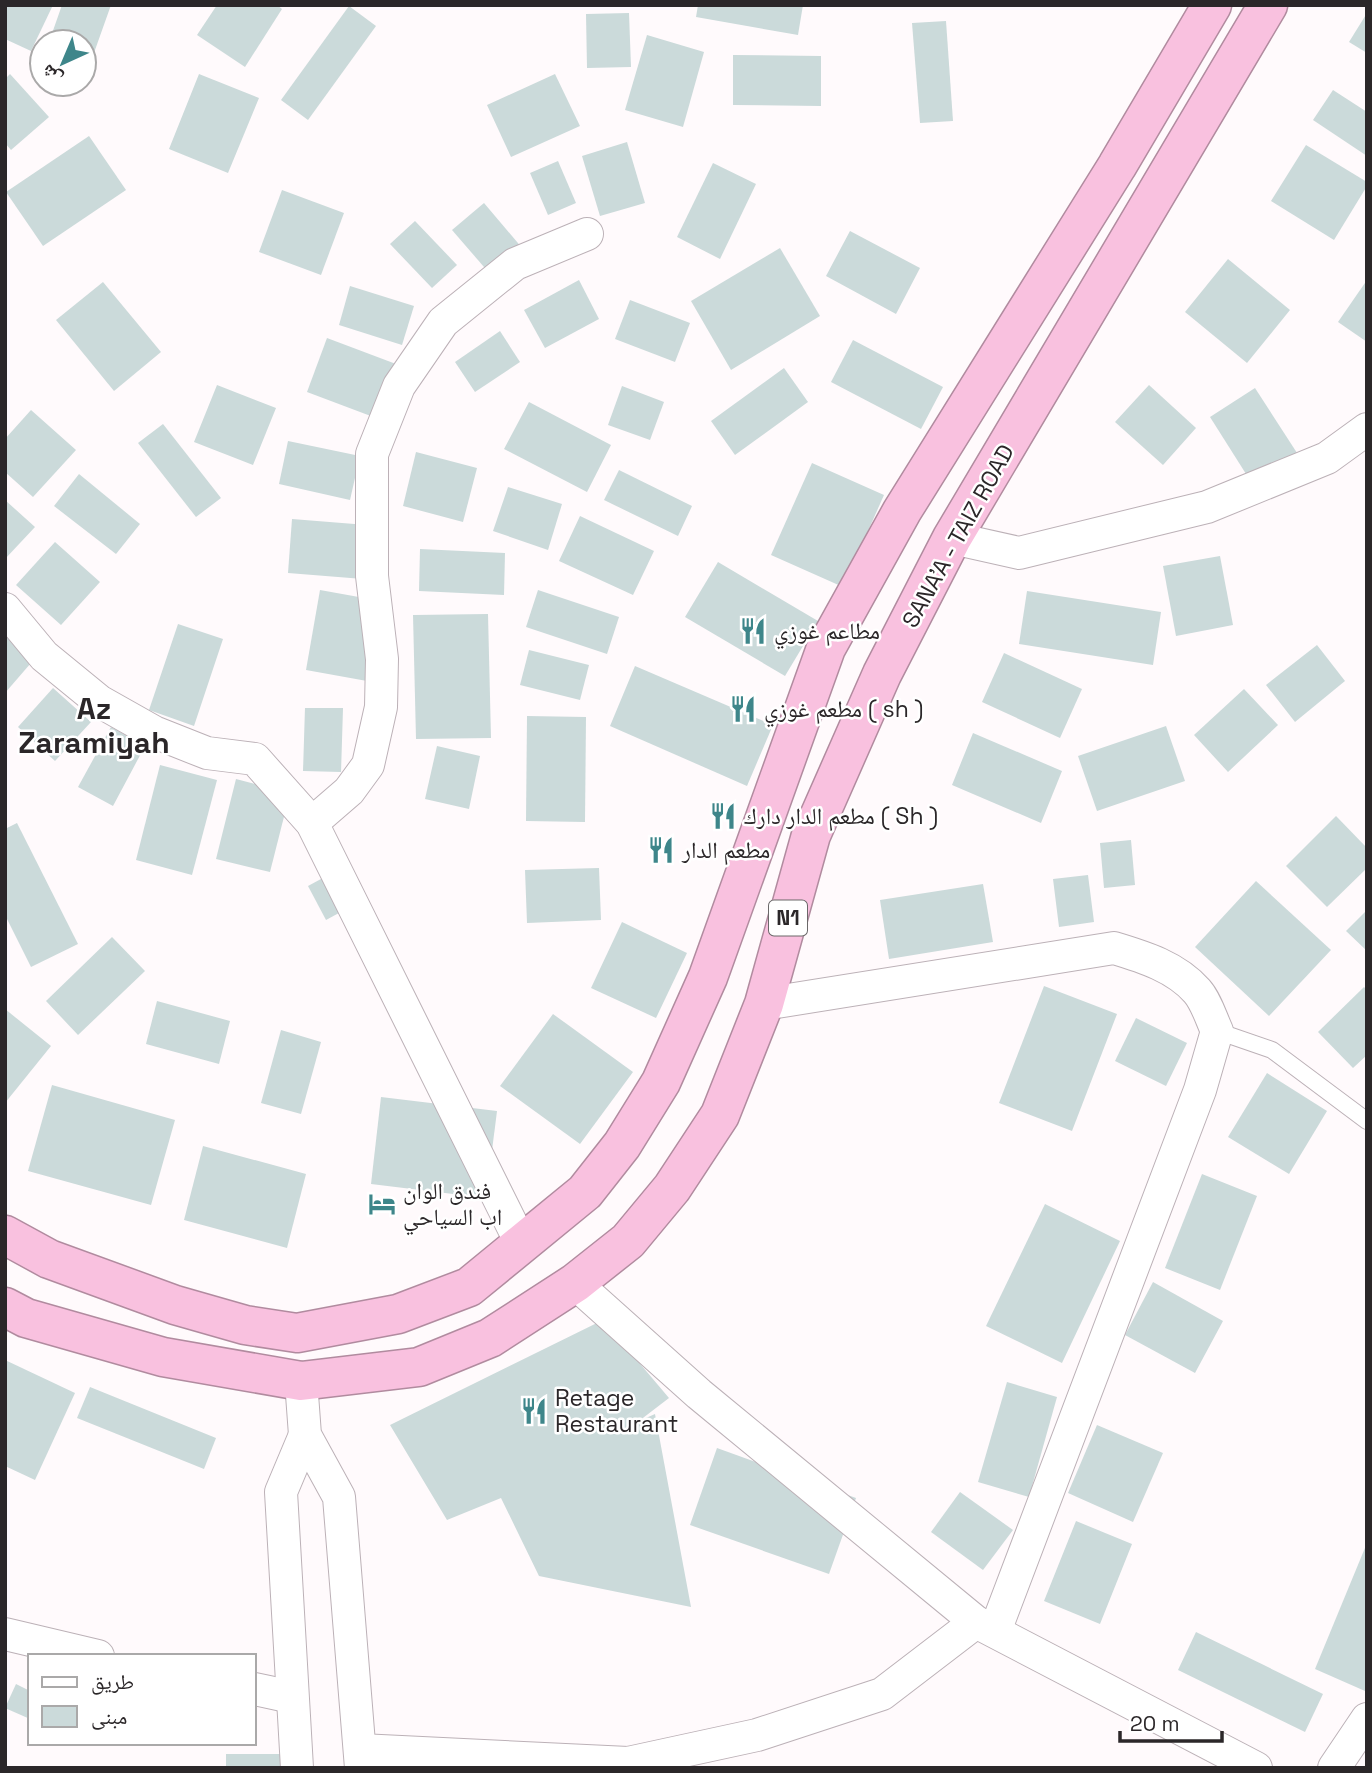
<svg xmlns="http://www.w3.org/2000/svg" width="1372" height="1773" font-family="'Space Grotesk','Noto Naskh Arabic',sans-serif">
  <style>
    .building { fill: #cbdada }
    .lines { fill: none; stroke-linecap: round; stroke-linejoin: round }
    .lane-casing { stroke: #bcb1b7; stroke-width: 18 }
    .street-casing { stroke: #bcb1b7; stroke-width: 34 }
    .highway-casing { stroke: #b18b9f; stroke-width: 41 }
    .lane { stroke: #fff; stroke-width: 16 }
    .street { stroke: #fff; stroke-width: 32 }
    .highway { stroke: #f9c1df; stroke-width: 38 }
    .labels { text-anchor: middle; stroke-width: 5; stroke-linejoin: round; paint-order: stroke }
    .shield { fill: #fff; stroke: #6b6869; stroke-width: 2 }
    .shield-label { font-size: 21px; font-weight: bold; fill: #2b2729 }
    .street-label { font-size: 23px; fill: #2b2729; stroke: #fff }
    .poi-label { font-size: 23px; fill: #2b2729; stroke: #fff; text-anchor: start }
    .district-label { font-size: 30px; font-weight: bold; fill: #2b2729; stroke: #fff }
  </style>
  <rect width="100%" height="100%" fill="#fffafc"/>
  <g class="building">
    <path d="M5 5H53L31 51 5 39Z"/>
    <path d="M62 5H111L84 81V42H49Z"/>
    <path d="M217 5H277L282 9 245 67 197 35Z"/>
    <path d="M698 5H803L798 35 696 17Z"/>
    <path d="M349 6 376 26 308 120 281 100Z"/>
    <path d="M629 13 631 67 587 68 586 14Z"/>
    <path d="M1367 13V53L1349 42Z"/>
    <path d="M946 21 953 121 920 123 912 23Z"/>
    <path d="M647 35 704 52 683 127 625 110Z"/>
    <path d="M733 55 821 56V106L733 105Z"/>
    <path d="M10 74 49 117 11 150 5 143V79Z"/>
    <path d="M199 74 259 98 228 173 169 149Z"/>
    <path d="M555 74 580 126 511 157 487 105Z"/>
    <path d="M1333 90 1367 112V156L1313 120Z"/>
    <path d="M89 136 126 190 43 246 6 192Z"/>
    <path d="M627 142 645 203 600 216 582 156Z"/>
    <path d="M1306 145 1367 182V186L1334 240 1271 201Z"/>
    <path d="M558 161 576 203 548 215 530 173Z"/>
    <path d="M713 163 756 184 720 259 677 237Z"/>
    <path d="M282 190 344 213 321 275 259 252Z"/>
    <path d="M484 203 534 262 503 289 452 230Z"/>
    <path d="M415 221 457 265 432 288 390 244Z"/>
    <path d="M850 231 920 268 896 314 826 276Z"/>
    <path d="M780 248 820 316 731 370 691 301Z"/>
    <path d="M1228 259 1290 310 1247 363 1185 312Z"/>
    <path d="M579 280 599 319 545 348 524 310Z"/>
    <path d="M1367 280V342L1338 322Z"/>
    <path d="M103 282 161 352 114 391 56 320Z"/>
    <path d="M350 286 414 306 402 345 339 325Z"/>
    <path d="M630 300 690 323 675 362 615 339Z"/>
    <path d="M500 331 520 362 475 392 455 362Z"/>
    <path d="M327 338 396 364 376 418 307 392Z"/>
    <path d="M853 340 943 387 921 429 831 382Z"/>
    <path d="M784 368 808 402 735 455 711 421Z"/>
    <path d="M217 385 276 408 253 465 194 442Z"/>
    <path d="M1149 385 1196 428 1163 465 1115 422Z"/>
    <path d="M622 386 664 402 650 440 608 425Z"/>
    <path d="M1255 388 1299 456 1253 485 1210 417Z"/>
    <path d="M529 402 611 445 587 492 504 449Z"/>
    <path d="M31 410 76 450 33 497 5 472V439Z"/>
    <path d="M163 424 221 498 196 517 138 443Z"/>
    <path d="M288 441 360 456 350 500 279 484Z"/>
    <path d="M416 452 477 468 463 522 403 506Z"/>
    <path d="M812 463 884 495 843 587 771 555Z"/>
    <path d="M619 470 692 506 678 536 604 500Z"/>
    <path d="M79 474 140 524 116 554 54 506Z"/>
    <path d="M508 487 562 504 548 550 493 531Z"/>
    <path d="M5 500 35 527 5 559Z"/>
    <path d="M580 516 654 551 633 595 559 561Z"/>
    <path d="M292 519 367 525 363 579 288 573Z"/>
    <path d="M55 542 100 582 61 625 16 585Z"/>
    <path d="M420 549 505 553 504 595 419 591Z"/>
    <path d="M1220 556 1233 625 1176 636 1163 566Z"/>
    <path d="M718 562 818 621 785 676 685 617Z"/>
    <path d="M320 590 381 601 367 681 306 670Z"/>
    <path d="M538 590 619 617 607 654 526 627Z"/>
    <path d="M1027 591 1161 612 1153 665 1019 644Z"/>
    <path d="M488 614 491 738 416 739 413 615Z"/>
    <path d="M178 624 223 639 194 726 149 710Z"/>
    <path d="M5 628 37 656 5 693Z"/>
    <path d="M1317 645 1345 681 1295 722 1266 685Z"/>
    <path d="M529 650 589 665 580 700 520 685Z"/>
    <path d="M1004 653 1082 689 1060 738 982 702Z"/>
    <path d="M635 666 773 725 747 786 610 726Z"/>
    <path d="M53 688 91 722 55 761 18 727Z"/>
    <path d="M1244 689 1278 725 1228 772 1194 735Z"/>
    <path d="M305 708H343L341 772 303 771Z"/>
    <path d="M527 716 586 717 585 822 526 821Z"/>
    <path d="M1166 726 1185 781 1097 811 1078 756Z"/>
    <path d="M111 727 145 746 113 806 78 787Z"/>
    <path d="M973 733 1062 771 1041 823 952 785Z"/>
    <path d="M437 746 480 756 469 809 425 799Z"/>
    <path d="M160 765 217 780 192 875 136 860Z"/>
    <path d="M236 779 290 793 270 872 216 859Z"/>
    <path d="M1336 816 1367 848V868L1327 907 1286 866Z"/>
    <path d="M17 823 78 944 31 967 5 915V829Z"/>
    <path d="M1131 840 1135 885 1104 888 1100 843Z"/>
    <path d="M345 866 363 900 326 920 308 886Z"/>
    <path d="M599 868 601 920 527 923 525 870Z"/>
    <path d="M1088 875 1094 922 1059 927 1053 879Z"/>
    <path d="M1256 881 1331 950 1269 1016 1195 947Z"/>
    <path d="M983 884 993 942 889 959 880 900Z"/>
    <path d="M1367 910V951L1346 931Z"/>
    <path d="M622 922 687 953 656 1018 591 988Z"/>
    <path d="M112 937 145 971 78 1035 46 1001Z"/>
    <path d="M1044 986 1117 1014 1072 1131 999 1103Z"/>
    <path d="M1364 987 1367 990V1055L1353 1068 1318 1032Z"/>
    <path d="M157 1001 230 1021 219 1064 146 1044Z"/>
    <path d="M5 1009 51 1046 5 1103Z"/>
    <path d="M553 1014 633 1072 580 1144 500 1086Z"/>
    <path d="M1136 1018 1187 1043 1166 1086 1115 1061Z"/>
    <path d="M281 1030 321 1042 301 1114 261 1103Z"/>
    <path d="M1267 1073 1327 1111 1289 1174 1228 1137Z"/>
    <path d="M52 1085 175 1120 151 1205 28 1171Z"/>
    <path d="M381 1097 497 1111 486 1198 371 1184Z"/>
    <path d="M203 1146 306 1174 287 1248 184 1220Z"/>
    <path d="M1202 1174 1257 1196 1220 1290 1165 1268Z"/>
    <path d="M1045 1204 1120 1241 1062 1363 986 1326Z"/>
    <path d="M1153 1282 1223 1321 1195 1373 1125 1335Z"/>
    <path d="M603 1320 669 1398 639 1421 655 1414 691 1607 539 1576 501 1498 447 1520 390 1425Z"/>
    <path d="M5 1360 75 1393 35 1480 5 1466Z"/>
    <path d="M1007 1382 1057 1397 1029 1497 978 1482Z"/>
    <path d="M90 1387 216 1438 204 1469 77 1418Z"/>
    <path d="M1097 1425 1163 1453 1133 1522 1068 1493Z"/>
    <path d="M717 1448 856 1498 829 1574 690 1525Z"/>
    <path d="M960 1492 1013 1530 983 1570 931 1532Z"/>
    <path d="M1076 1521 1132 1544 1100 1624 1044 1601Z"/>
    <path d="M1367 1543V1686L1365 1691 1315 1669Z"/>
    <path d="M1196 1632 1323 1694 1305 1732 1178 1670Z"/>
    <path d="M16 1684 30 1691V1719L5 1708Z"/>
    <rect x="226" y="1754" width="75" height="14"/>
  </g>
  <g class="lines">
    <defs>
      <path id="lane" d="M1217 1031 1272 1050 1367 1121"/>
      <g id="street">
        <path d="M952 538 1019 553 1207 507 1327 458 1367 429"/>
        <path d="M5 609 44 656 99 701 154 732 207 753 255 759 312 823 522 1245"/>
        <path d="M312 823 349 791 368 765 381 707 382 659 372 576V454L399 386 443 322 515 264 587 234"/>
        <path d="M764 1004 1114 948C1144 957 1176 967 1197 991 1206 1001 1211 1018 1217 1031L1200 1090 995 1631"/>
        <path d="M575 1283 699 1394 976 1622 1256 1768"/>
        <path d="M301 1381 305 1435 339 1497 361 1768"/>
        <path d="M5 1634 98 1656"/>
        <path d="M254 1689 292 1697"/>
        <path d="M360 1750 628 1763 757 1735 882 1694 976 1622"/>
        <path d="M297 1768 281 1492 305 1435"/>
        <path d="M1334 1768 1367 1719"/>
      </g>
      <g id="highway">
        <path d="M5 1235 49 1259 175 1305 245 1325 297 1333 398 1314 469 1287 585 1192 622 1145 661 1082 708 977 826 648 902 511 1117 166 1212 5"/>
        <path d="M5 1307 26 1318 163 1357 301 1381 419 1367 490 1338 575 1283 628 1241 672 1188 720 1115 764 1004 811 835 882 674 952 538 1268 5"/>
      </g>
    </defs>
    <use href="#lane" class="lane-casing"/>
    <use href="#street" class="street-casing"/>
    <use href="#highway" class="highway-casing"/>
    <use href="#lane" class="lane"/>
    <use href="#street" class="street"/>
    <use href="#highway" class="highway"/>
  </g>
  <defs>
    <symbol id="restaurant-bare" viewBox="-9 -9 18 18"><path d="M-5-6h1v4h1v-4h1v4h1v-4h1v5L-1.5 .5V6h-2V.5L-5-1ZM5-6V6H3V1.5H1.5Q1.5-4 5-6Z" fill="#3e868a" stroke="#fff" stroke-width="2.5" paint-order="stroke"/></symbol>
    <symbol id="hotel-bare" viewBox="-9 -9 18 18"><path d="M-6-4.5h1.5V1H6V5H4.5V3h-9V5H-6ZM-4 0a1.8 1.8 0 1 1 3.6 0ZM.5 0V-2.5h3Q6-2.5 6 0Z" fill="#3e868a" stroke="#fff" stroke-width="2.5" paint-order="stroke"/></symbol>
  </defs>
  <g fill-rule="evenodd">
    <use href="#restaurant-bare" x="734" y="612" width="38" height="38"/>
    <use href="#restaurant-bare" x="724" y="690" width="38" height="38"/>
    <use href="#restaurant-bare" x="704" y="797" width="38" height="38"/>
    <use href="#restaurant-bare" x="642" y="831" width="38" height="38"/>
    <use href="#hotel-bare" x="363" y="1185" width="38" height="38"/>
    <use href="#restaurant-bare" x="515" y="1392" width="38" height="38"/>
  </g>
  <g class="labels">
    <rect class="shield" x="769" y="900.5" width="38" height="35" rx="5"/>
    <g class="shield-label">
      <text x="788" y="925">N1</text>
    </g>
    <g class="street-label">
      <text transform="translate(958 536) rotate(-61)" y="8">SANA'A - TAIZ ROAD</text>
    </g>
    <g class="poi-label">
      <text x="774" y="639">مطاعم غوزي</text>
      <text x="764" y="717">مطعم غوزي ( sh )</text>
      <text x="744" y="824">مطعم الدار دارك ( Sh )</text>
      <text x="682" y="858">مطعم الدار</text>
      <text x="403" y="1199">فندق الوان<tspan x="403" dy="26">اب السياحي</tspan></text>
      <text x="555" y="1406">Retage<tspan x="555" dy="26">Restaurant</tspan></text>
    </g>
    <g class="district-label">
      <text x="94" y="719">Az<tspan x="94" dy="34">Zaramiyah</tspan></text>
    </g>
  </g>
  <rect width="1372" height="1773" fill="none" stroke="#2b2729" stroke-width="14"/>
  <rect x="28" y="1654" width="228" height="91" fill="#ffffff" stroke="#aaa9a9" stroke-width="2"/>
  <rect x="42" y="1677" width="35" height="10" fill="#ffffff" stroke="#aaa9a9" stroke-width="2"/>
  <text x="91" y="1689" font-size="21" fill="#2b2729">طريق</text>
  <rect x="42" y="1706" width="35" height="21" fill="#cbdada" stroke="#aaa9a9" stroke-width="2"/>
  <text x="91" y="1724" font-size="21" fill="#2b2729">مبنى</text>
  <g transform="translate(63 63) rotate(224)"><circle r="33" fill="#ffffff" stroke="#aaa9a9" stroke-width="2"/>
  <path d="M0-5L12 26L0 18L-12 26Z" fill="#3e868a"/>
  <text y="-10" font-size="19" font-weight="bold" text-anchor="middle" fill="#2b2729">ش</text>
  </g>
  <path d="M1120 1731v10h102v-10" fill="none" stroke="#2b2729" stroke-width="3.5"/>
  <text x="1130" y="1731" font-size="21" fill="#2b2729" stroke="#ffffff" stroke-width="5" paint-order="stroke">20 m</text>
</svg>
